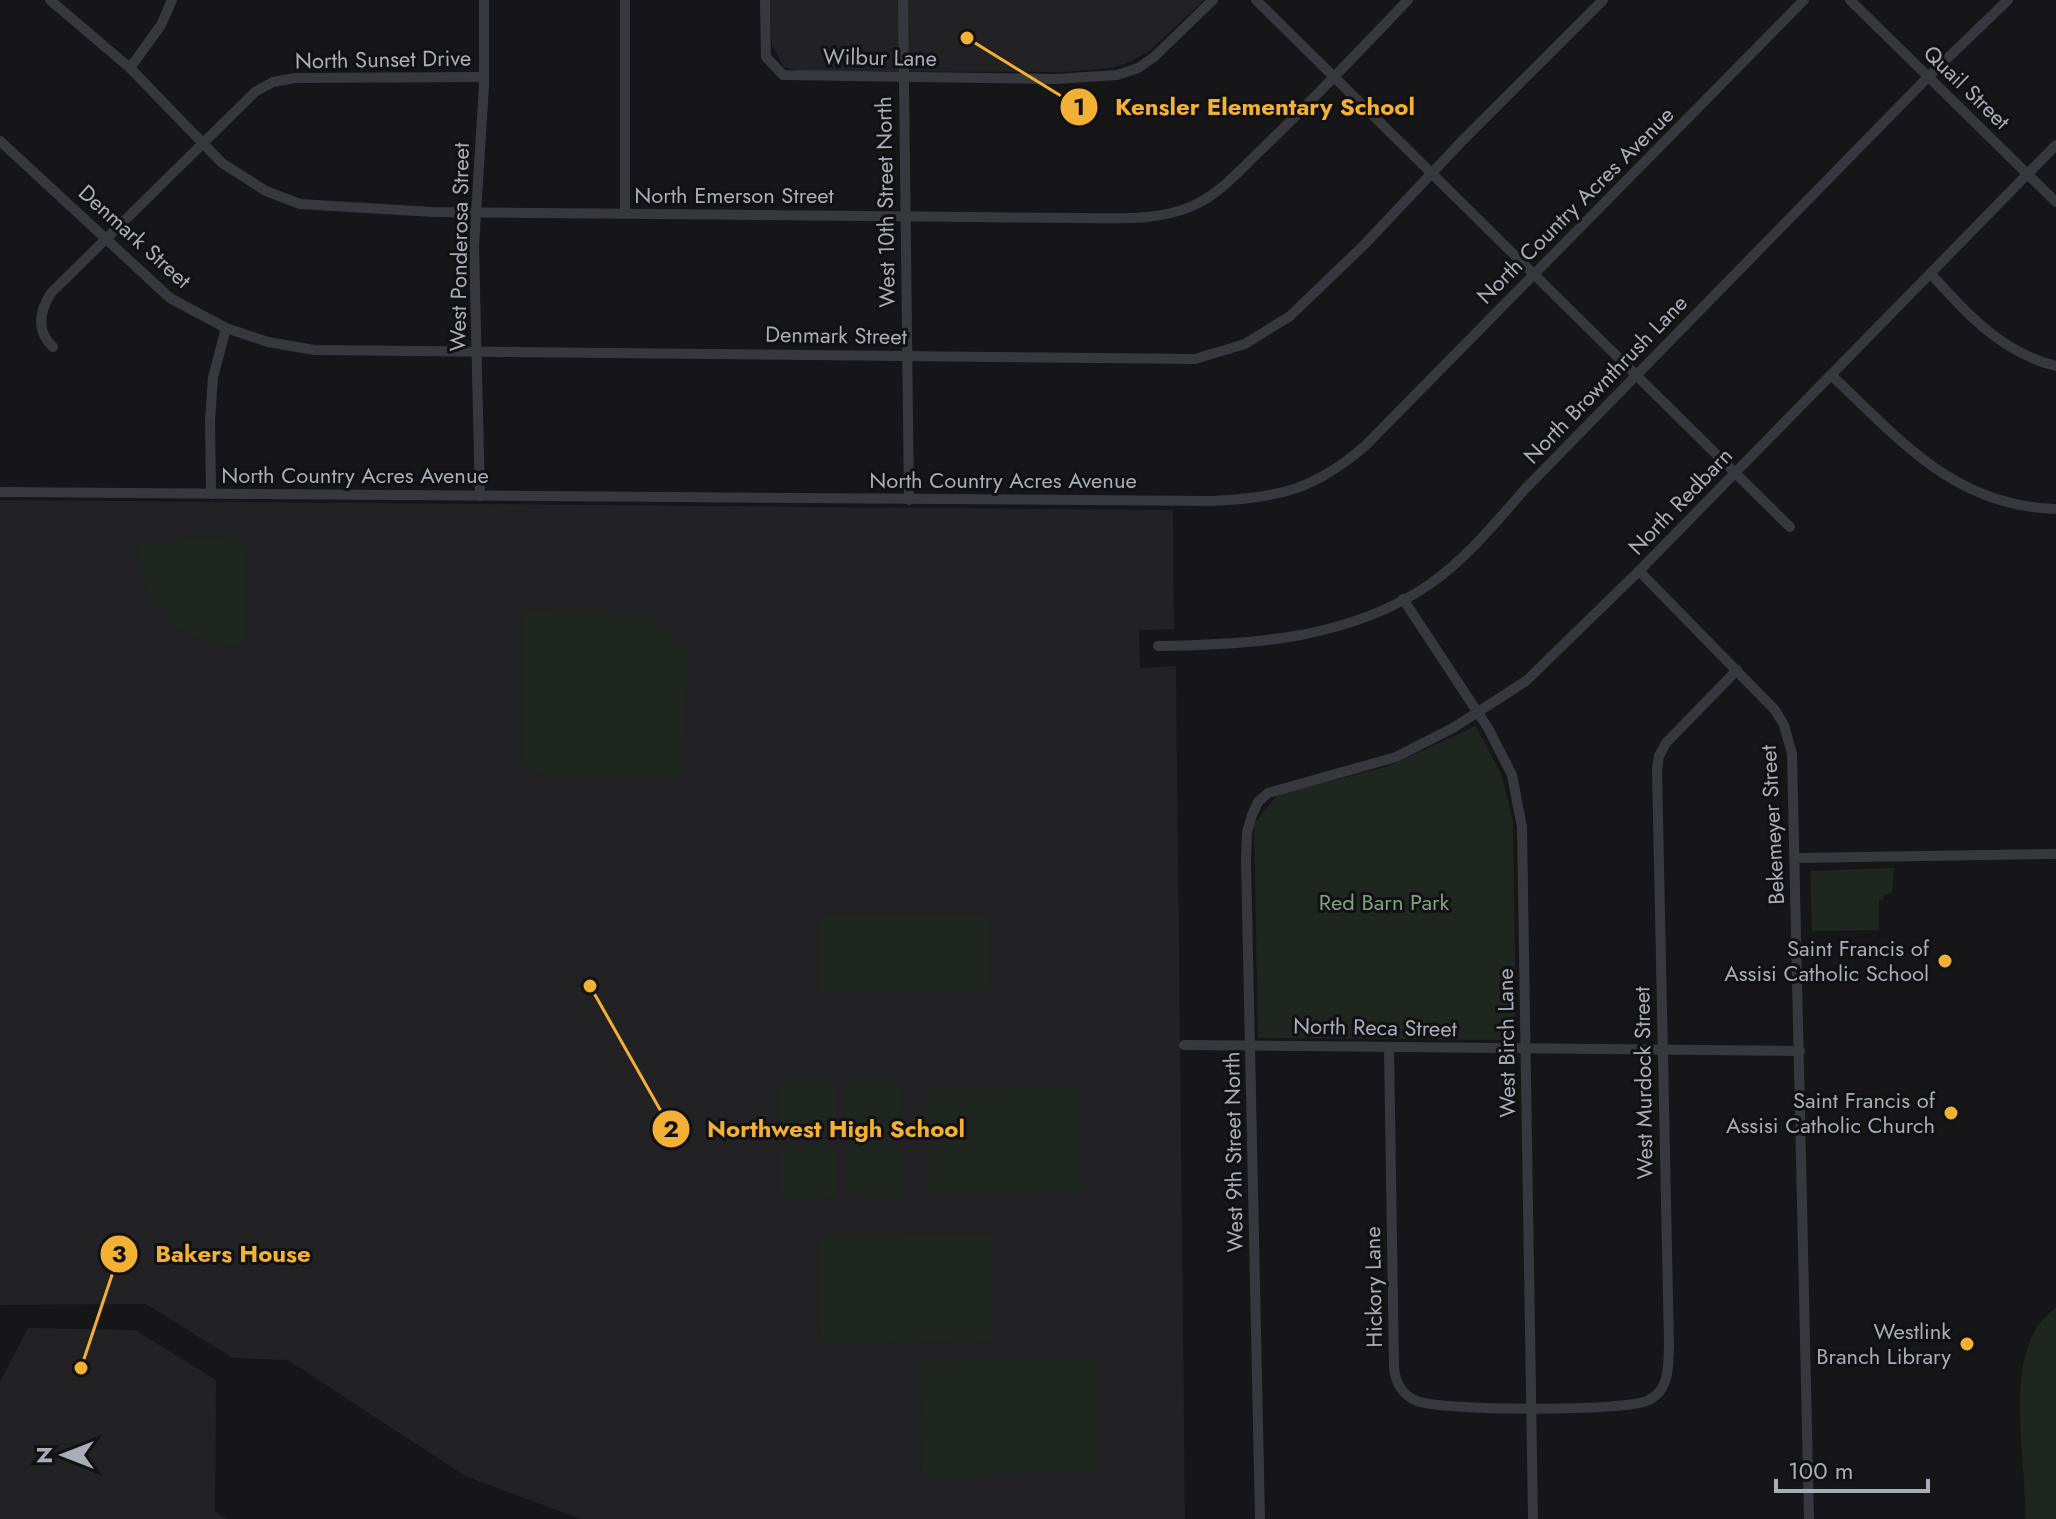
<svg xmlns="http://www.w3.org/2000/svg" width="2056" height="1519" font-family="Jost,sans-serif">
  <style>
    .built { fill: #222225 }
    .green { fill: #1e261f }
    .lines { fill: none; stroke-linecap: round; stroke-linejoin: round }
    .minor { stroke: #37383d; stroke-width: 10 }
    .poi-dot { fill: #f2b134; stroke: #111113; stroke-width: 3 }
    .labels { text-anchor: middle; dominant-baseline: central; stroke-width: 6; stroke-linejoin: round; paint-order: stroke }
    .street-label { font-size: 22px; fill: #a8adb8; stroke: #111113 }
    .park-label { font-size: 22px; fill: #7fa381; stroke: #111113 }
    .poi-label { font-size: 22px; fill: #a8adb8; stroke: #111113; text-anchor: end }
    .leader { fill: none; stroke: #f2b134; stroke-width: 3 }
    .callout-dot { fill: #f2b134; stroke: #111113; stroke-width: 3 }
    .mark-label { font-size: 24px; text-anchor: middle; font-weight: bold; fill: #111 }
    .callout-label { font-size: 24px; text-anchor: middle; font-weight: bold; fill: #f2b134; stroke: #111113; stroke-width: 6; stroke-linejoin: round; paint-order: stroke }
  </style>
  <rect width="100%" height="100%" fill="#161618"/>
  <!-- built -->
  <g class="built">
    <polygon points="770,0 1204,0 1148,52 1125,64 1110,68 1063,72 799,71 784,67 772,45"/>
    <polygon points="0,500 1173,510 1174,629 1139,630 1140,668 1176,666 1185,1519 581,1519 465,1476 288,1360 233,1358 146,1304 0,1305"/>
    <polygon points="28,1328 135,1330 216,1380 215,1511 227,1519 0,1519 0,1382"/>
  </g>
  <!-- green -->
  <g class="green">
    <path d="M 232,537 L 246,548 L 245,645 C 181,645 138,610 140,544 Z"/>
    <polygon points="524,612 649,616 689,653 680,777 549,778 522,761"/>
    <polygon points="1476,726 1502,776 1513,822 1516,1040 1258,1038 1254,824 1278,794 1386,767"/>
    <polygon points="1894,868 1892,893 1884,895 1883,900 1879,900 1879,930 1812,931 1810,871"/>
    <polygon points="989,915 989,991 820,992 819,917"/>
    <polygon points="850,1080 896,1080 901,1084 902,1129 897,1134 850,1134 846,1130 845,1085"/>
    <polygon points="784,1081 831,1081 836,1085 836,1130 831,1135 785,1135 780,1131 779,1086"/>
    <polygon points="1079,1088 1079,1192 929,1193 928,1089"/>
    <polygon points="897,1143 902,1148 902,1193 897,1198 851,1198 846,1193 846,1149 850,1144"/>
    <polygon points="832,1144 837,1149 837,1194 832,1198 786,1199 781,1194 781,1150 785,1145"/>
    <polygon points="992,1236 993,1342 821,1343 820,1238"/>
    <path d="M 2056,1308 L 2056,1519 L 2025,1519 C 2028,1462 1998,1346 2056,1308 Z"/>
    <polygon points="1097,1359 1098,1473 922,1475 921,1361"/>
  </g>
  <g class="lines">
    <!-- minor -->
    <g class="minor">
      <path d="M 50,0 L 130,68 L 222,163 L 266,191 L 300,204 L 433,212 L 1080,218 C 1117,218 1156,221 1190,207 C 1218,196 1240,170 1262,149 C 1312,101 1360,50 1408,0"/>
      <polyline points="625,0 625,214"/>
      <polyline points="765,0 766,57 783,75 1056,79 1117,75 1138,68 1154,57 1213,0"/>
      <polyline points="903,0 909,500"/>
      <polyline points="1256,0 1790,527"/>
      <polyline points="1850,0 2056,202"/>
      <polyline points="130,68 161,25 172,0"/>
      <polyline points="0,141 170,298 226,328 268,342 314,350 1195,359 1245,344 1290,316 1363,246 1464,139 1603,0"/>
      <path d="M 1931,274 C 1967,314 2002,353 2056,366"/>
      <path d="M 53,347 C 36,331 39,312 51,293 L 255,92 L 273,82 L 295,78 L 484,77"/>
      <path d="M 1831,375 C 1900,439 1953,506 2056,509"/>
      <path d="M 0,492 L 1212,501 C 1278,498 1314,490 1365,446 L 1804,0"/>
      <polyline points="211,494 210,421 213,377 226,328"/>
      <polyline points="480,496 474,246 484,85 484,0"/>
      <polyline points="1639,571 1775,710 1784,725 1792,754 1809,1519"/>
      <polyline points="1403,599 1488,728 1512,775 1522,827 1533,1519"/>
      <path d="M 1158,646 C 1252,645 1350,639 1430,584 C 1467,558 1496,522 1526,488 L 1928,77 L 2008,0"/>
      <polyline points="1796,858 2056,854"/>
      <polyline points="1184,1045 1800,1051"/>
      <path d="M 1389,1047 L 1394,1367 C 1395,1382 1402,1395 1417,1401 C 1440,1411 1629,1412 1649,1400 C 1670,1389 1668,1367 1669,1346 L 1657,769 L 1659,756 L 1666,743 L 1737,670"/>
      <polyline points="1260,1519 1246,860 1247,832 1252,815 1258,802 1268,793 1396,757 1453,728 1526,681 1639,571 2056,145"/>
    </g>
  </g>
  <!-- markers -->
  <g class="poi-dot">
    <circle cx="1945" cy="961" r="8"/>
    <circle cx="1951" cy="1113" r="8"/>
    <circle cx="1967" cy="1344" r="8"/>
  </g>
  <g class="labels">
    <!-- street labels -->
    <g class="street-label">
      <text transform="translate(880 57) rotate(1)">Wilbur Lane</text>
      <text transform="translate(383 59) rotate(-1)">North Sunset Drive</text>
      <text transform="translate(1967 87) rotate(44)">Quail Street</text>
      <text x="734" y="195">North Emerson Street</text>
      <text transform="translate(885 202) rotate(-91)">West 10th Street North</text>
      <text transform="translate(1575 205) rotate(-45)">North Country Acres Avenue</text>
      <text transform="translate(135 236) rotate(42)">Denmark Street</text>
      <text transform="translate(459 247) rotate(-89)">West Ponderosa Street</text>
      <text transform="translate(836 335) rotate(1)">Denmark Street</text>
      <text transform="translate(1605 379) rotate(-46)">North Brownthrush Lane</text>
      <text x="355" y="475">North Country Acres Avenue</text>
      <text x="1003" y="480">North Country Acres Avenue</text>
      <text transform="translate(1680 501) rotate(-46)">North Redbarn</text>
      <text transform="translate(1772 825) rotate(-93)">Bekemeyer Street</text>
      <text transform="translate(1375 1027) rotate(1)">North Reca Street</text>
      <text transform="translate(1506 1043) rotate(-91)">West Birch Lane</text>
      <text transform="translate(1643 1083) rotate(-91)">West Murdock Street</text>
      <text transform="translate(1233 1152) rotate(-91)">West 9th Street North</text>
      <text transform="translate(1373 1287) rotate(-91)">Hickory Lane</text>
    </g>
    <!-- park labels -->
    <g class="park-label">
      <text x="1384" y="902">Red Barn Park</text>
    </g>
    <!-- poi labels -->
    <g class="poi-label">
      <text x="1929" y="948">Saint Francis of<tspan x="1929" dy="25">Assisi Catholic School</tspan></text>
      <text x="1935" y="1100">Saint Francis of<tspan x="1935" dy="25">Assisi Catholic Church</tspan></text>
      <text x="1951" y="1331">Westlink<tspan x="1951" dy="25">Branch Library</tspan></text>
    </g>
  </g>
  <!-- callouts -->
  <path class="leader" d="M967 38L1079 107M590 986L671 1129M81 1368L119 1254"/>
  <g class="callout-dot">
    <circle cx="967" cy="38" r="8"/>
    <circle cx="590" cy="986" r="8"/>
    <circle cx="81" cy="1368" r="8"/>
    <circle cx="1079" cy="107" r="20"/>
    <circle cx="671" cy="1129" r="20"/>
    <circle cx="119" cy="1254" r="20"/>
  </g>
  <g class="mark-label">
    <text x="1079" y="115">1</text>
    <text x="671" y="1137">2</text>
    <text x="119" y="1262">3</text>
  </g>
  <g class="callout-label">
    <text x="1265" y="115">Kensler Elementary School</text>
    <text x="836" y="1137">Northwest High School</text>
    <text x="233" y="1262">Bakers House</text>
  </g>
  <!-- north arrow -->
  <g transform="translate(64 1455) rotate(270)" stroke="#111113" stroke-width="6" paint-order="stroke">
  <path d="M0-6L14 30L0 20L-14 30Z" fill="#a8adb8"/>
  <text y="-12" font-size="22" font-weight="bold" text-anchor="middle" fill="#a8adb8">N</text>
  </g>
  <!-- scale -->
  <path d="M1776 1479v12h152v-12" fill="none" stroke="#a8adb8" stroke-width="4"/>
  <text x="1788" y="1479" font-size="24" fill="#a8adb8" stroke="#111113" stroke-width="6" paint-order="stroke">100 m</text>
</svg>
